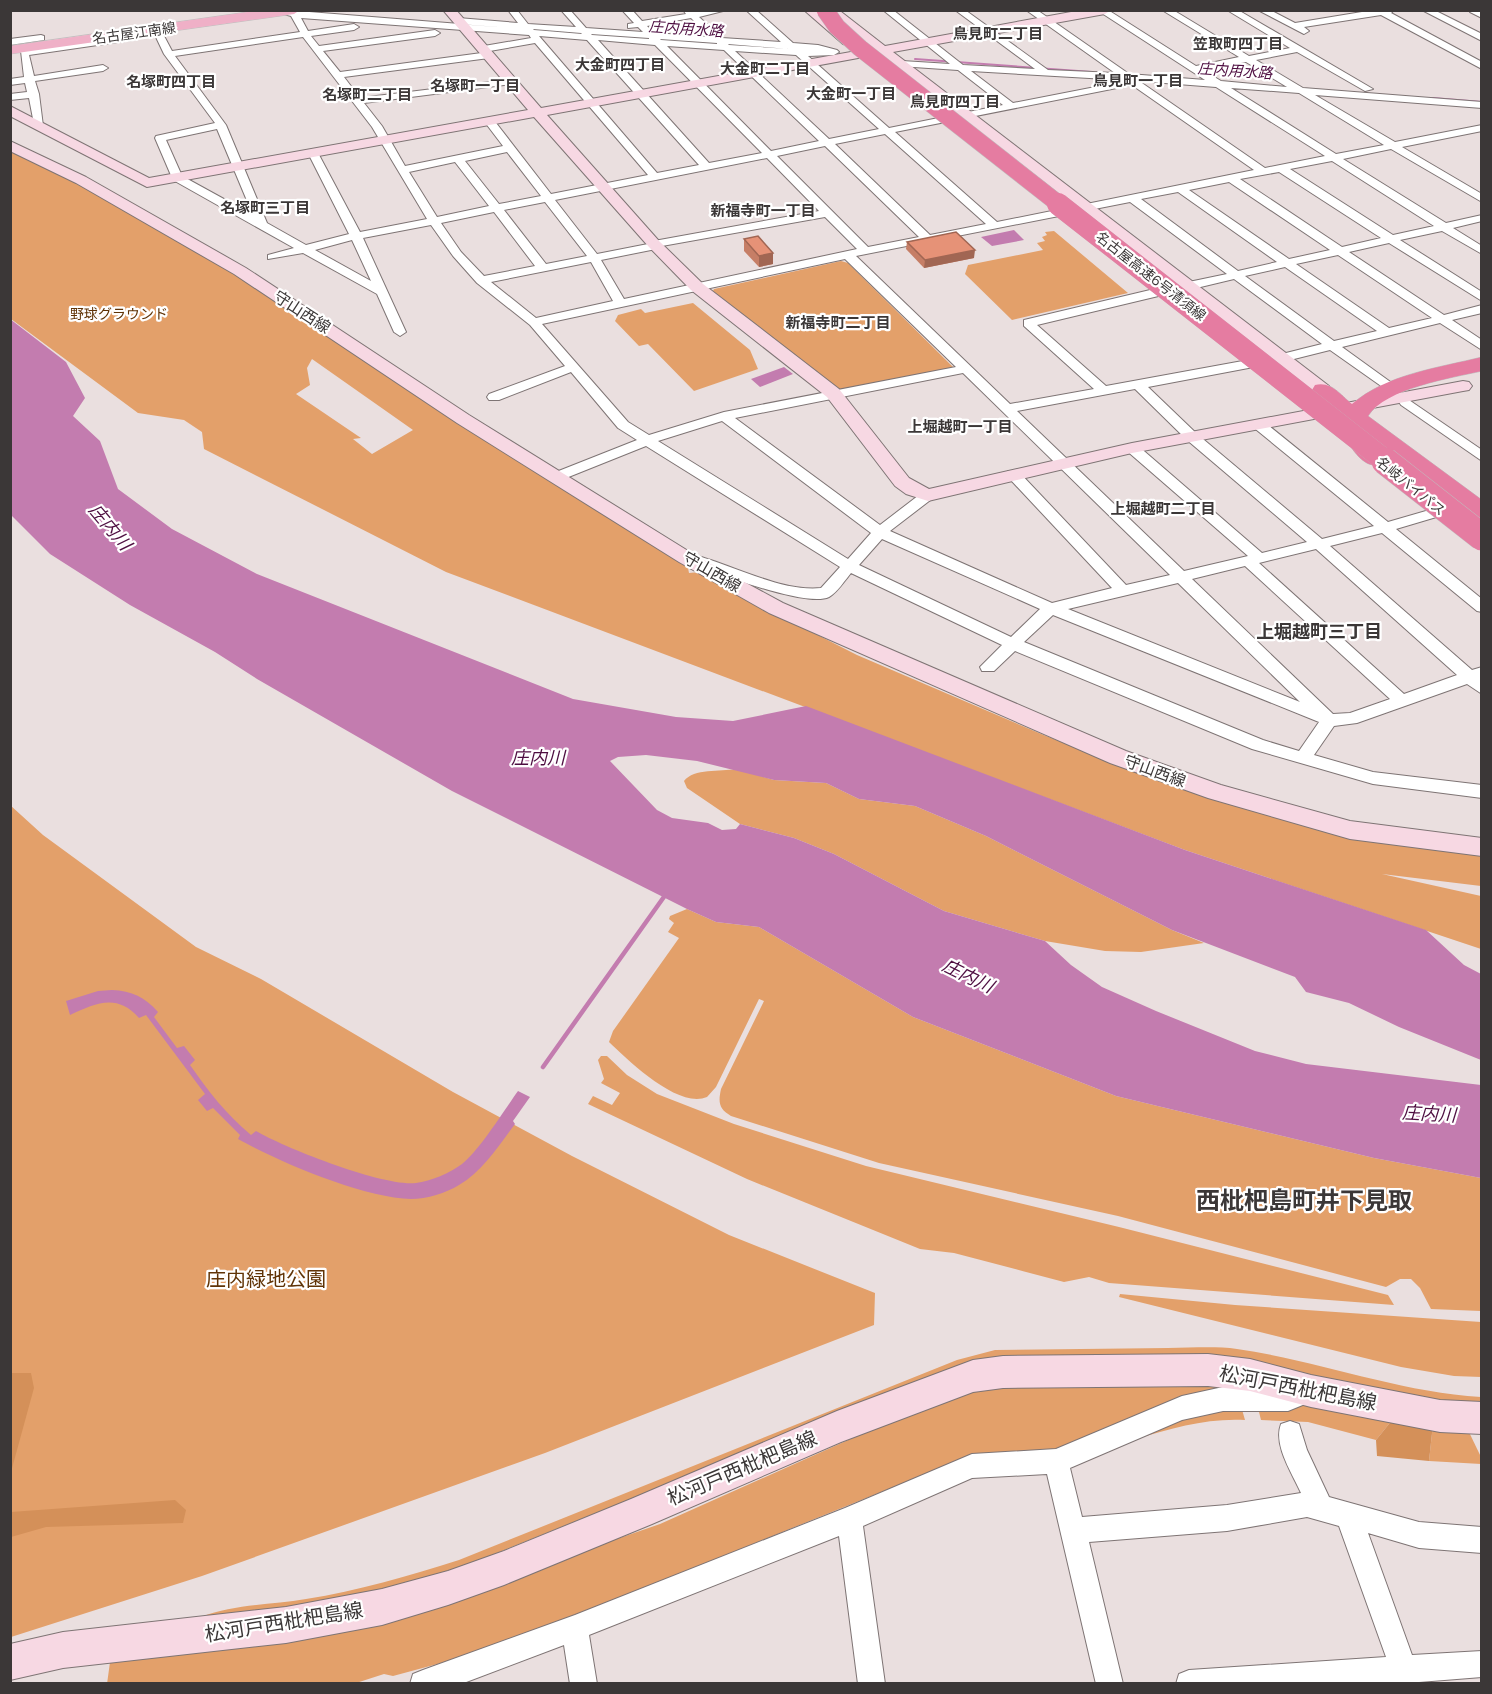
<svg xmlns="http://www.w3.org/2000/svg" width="1492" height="1694" font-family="'DM Sans','Noto Sans JP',sans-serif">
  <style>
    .green { fill: #e3a06a; fill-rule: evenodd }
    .forest { fill: #d49059 }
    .water { fill: #c37caf }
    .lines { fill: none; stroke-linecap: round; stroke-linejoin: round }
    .stream-far1 { stroke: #c37caf; stroke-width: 2 }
    .stream { stroke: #c37caf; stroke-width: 4.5 }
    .street-casing { stroke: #7e7474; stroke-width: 2 }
    .secondary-casing { stroke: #7e7474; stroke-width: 2 }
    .primary-casing { stroke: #c0bfbf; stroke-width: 1 }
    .highway-casing { stroke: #c0bfbf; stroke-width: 1 }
    .street { fill: #fff; fill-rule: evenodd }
    .secondary { fill: #f7d8e3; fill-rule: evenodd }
    .primary { fill: #efb0c7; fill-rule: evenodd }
    .highway { fill: #e57ca1; fill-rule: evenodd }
    .highway-bridge-far2-casing { stroke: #c0bfbf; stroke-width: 18; stroke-linecap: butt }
    .highway-bridge-far1-casing { stroke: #c0bfbf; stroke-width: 22; stroke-linecap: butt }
    .highway-bridge-casing { stroke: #c0bfbf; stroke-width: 28; stroke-linecap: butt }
    .highway-bridge-far2 { stroke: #e57ca1; stroke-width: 17 }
    .highway-bridge-far1 { stroke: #e57ca1; stroke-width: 22 }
    .highway-bridge { stroke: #e57ca1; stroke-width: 27 }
    .wall { fill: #c67e66 }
    .shaded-wall { fill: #a16653 }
    .building { fill: #e69277; stroke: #a16653; stroke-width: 1.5 }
    .labels { text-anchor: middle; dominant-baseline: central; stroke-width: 4.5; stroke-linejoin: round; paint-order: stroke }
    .far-street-label { font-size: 14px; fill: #3b3737; stroke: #fff }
    .far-park-label { font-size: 14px; fill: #603306; stroke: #fff }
    .far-water-label { font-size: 15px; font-style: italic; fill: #4e0e41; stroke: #fff }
    .far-neighbourhood-label { font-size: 15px; font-weight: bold; fill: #3b3737; stroke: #fff }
    .street-label { font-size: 16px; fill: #3b3737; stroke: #fff }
    .water-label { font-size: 18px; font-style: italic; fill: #4e0e41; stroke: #fff }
    .neighbourhood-label { font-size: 18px; font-weight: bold; fill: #3b3737; stroke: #fff }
    .near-park-label { font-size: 20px; fill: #603306; stroke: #fff }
    .near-street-label { font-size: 20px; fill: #3b3737; stroke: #fff }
    .near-quarter-label { font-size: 24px; font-weight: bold; fill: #3b3737; stroke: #fff }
  </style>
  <rect width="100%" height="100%" fill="#eadfdf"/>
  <!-- green -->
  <g class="green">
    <path d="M 10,145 L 213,256 L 686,558 L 689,573 L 700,572 L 747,599 L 857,655 L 1046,736 L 1181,789 L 1321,829 L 1481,856 L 1481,886 L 1382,874 L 1481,896 L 1481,949 L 1185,850 L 446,572 L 204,449 L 202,432 L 184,420 L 138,413 L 11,319 ZM 312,359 L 413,430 L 372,454 L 353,439 L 361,438 L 296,394 L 310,385 L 307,368 Z"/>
    <polygon points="1054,231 1128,293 1012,320 965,274 968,265 1043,250 1037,243 1045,241 1042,237 1047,235 1045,232"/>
    <polygon points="841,261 848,263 955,369 840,390 713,291 714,289"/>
    <polygon points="693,303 750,350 758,369 694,391 648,344 639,346 615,321 618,315 641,309 645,313"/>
    <path d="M 736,769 L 774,780 L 826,783 L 859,799 L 915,806 L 986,836 L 1172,930 L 1204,943 L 1141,952 L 1105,951 L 1045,941 L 944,911 L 834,854 L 794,838 L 740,824 L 687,788 L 684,781 C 694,768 720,772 736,769 Z"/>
    <polygon points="10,805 43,835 196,947 261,979 453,1092 572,1156 729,1235 875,1293 874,1325 545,1453 202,1576 11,1637"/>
    <path d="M 687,909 L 716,922 L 759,927 L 913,1017 L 1116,1096 L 1374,1158 L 1481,1178 L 1481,1311 L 1431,1309 L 1420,1288 L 1411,1279 L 1400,1279 L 1386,1287 L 1118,1216 L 879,1163 L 731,1116 C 719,1109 718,1103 721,1089 L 764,1001 L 759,999 L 716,1087 L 707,1097 C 678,1109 629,1061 609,1042 L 613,1031 L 679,938 L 668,932 L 674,923 L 669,919 L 670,916 Z"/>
    <polygon points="601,1056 607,1056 627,1075 657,1094 734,1124 866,1166 1119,1227 1388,1295 1394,1305 1109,1283 1089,1277 1064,1282 954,1253 920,1249 747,1179 588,1104 593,1096 612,1105 620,1093 601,1083 604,1079 598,1060"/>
    <polygon points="1120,1294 1235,1305 1481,1322 1481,1377 1454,1376 1401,1367 1119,1297"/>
    <path d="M 1168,1348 C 1191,1348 1215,1346 1237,1349 C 1320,1361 1398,1392 1481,1397 L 1481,1405 L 1387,1395 L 947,1371 L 460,1568 L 382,1592 L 305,1608 L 201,1617 C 234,1604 271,1605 306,1599 C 358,1591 408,1576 459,1560 L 957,1360 L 995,1350 Z"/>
    <polygon points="1242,1385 1041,1454 970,1456 538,1631 456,1659 393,1676 384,1674 353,1684 107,1684 110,1662 510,1576 660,1524 893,1420 970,1391 1004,1387"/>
    <polygon points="1309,1401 1393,1419 1376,1440 1308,1422 1261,1420 1257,1404"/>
    <path d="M 1241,1406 L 1245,1420 C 1207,1418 1173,1428 1136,1439 L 1188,1415 Z"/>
    <polygon points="1433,1424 1467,1428 1481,1457 1481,1464 1429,1461"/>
  </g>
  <!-- forest -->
  <g class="forest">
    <polygon points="11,1373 31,1373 34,1388 11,1472"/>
    <polygon points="1393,1419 1433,1424 1429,1461 1377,1456 1376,1440"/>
    <polygon points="175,1500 186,1510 183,1523 46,1527 11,1537 11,1512"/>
  </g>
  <!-- water -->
  <g class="water">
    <polygon points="1014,230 1024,240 992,246 981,237"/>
    <polygon points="10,319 66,362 85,398 73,416 100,441 118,489 172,529 257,574 573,699 676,717 733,721 806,706 1185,850 1426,930 1464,965 1481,974 1481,1060 1399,1027 1349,1003 1306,992 1295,977 1172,930 986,836 915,806 859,799 826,783 774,780 697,761 646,755 618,757 610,761 657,810 672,818 708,823 722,830 736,829 740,824 794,838 834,854 944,911 1045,941 1071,965 1102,987 1156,1011 1255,1051 1306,1064 1481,1085 1481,1178 1374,1158 1116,1096 913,1017 759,927 716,922 687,909 452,791 257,679 215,652 130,605 50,554 11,515"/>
    <polygon points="784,367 793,374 760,387 751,379"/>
    <path d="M 112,990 C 132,991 145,997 158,1012 L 154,1017 L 177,1048 L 184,1046 L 195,1060 L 190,1065 C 209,1092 225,1113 251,1135 L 256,1131 C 285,1148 384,1187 416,1183 C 431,1181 450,1173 462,1164 C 479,1151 505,1109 518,1091 L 530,1097 L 513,1121 L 515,1124 C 499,1145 483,1171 459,1185 C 446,1193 427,1199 411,1199 C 364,1198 279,1162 238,1139 L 240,1135 L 213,1108 L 207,1111 L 198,1100 L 205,1094 L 146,1015 L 139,1018 C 117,993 96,1003 70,1015 L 66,1001 L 98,991 Z"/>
  </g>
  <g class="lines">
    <!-- stream-far1 -->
    <g class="stream-far1">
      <polyline points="553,32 697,43"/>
      <polyline points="726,45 760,47"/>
      <polyline points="915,59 1092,72"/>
      <polyline points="1433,98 1482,102"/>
    </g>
    <!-- stream -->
    <polyline class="stream" points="543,1067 666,894"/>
    <defs>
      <g id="street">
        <path d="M 284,10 L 524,29 L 458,24 L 454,21 L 458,18 L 518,23 L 508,10 L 517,10 L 528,24 L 576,27 L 561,10 L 570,10 L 586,28 L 643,32 L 638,27 L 628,28 L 628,24 L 634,23 L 622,10 L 632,10 L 642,21 L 686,14 L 683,10 L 727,10 L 699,17 L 722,38 L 781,42 L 746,10 L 756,10 L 793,43 L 818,45 L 837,50 L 839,52 L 834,55 L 808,56 L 889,128 L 1003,105 L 958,70 L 899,66 L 899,62 L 902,61 L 950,64 L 883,10 L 893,10 L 963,65 L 1035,69 L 955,10 L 965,10 L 1048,70 L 1115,73 L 1026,10 L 1037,10 L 1129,74 L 1205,80 L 1097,10 L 1108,10 L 1196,66 L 1239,57 L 1162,10 L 1173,10 L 1249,56 L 1290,48 L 1227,10 L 1238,10 L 1373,89 L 1365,91 L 1297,52 L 1256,60 L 1303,88 L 1482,102 L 1482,108 L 1315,95 L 1395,142 L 1482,125 L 1482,131 L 1402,147 L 1482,194 L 1482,202 L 1391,149 L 1343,159 L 1446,223 L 1482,215 L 1482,221 L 1453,228 L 1482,246 L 1482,254 L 1442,231 L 1400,240 L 1482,292 L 1482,301 L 1389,243 L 1349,252 L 1444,315 L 1482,305 L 1482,313 L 1452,320 L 1482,340 L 1482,350 L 1440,323 L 1342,347 L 1396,386 L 1398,389 L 1396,392 L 1391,393 L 1330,350 L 1282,362 L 1278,361 L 1276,358 L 1278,355 L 1322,344 L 1234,279 L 1188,290 L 1184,289 L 1184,283 L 1227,274 L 1130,202 L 856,256 L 1010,404 L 1094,389 L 1024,326 L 1024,320 L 1167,286 L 1171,287 L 1171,293 L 1037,325 L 1106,386 L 1259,358 L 1263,359 L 1265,362 L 1263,365 L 1259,366 L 1148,387 L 1197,434 L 1322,539 L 1374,526 L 1253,427 L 1251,424 L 1253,421 L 1263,421 L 1388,522 L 1450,504 L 1460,504 L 1462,507 L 1460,510 L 1396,529 L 1482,599 L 1482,612 L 1477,611 L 1382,533 L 1330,546 L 1472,670 L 1482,667 L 1482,694 L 1467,684 L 1357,723 L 1334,726 L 1314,755 L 1373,772 L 1482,785 L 1482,798 L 1373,784 L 1252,749 L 1015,651 L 994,671 L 982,671 L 980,667 L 1002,645 L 851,573 C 845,580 837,593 829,597 C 806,608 715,572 689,563 L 687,560 L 694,555 C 733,565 781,592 821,588 L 840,567 L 646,446 L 561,480 L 551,480 L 549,477 L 551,474 L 637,440 L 618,428 L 571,372 L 499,400 L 489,400 L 487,397 L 489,394 L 565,366 L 530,325 L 477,283 L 453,256 L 431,225 L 363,238 L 406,332 L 400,336 L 394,332 L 377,294 L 303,253 L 268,259 L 268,255 L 294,248 L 173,180 L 155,138 L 156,136 L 215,123 L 164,54 L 154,33 L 132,40 L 29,55 L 34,76 L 103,65 L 108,68 L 103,71 L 35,81 L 39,94 L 43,126 L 34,124 L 29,98 L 10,100 L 10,94 L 27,92 L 25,83 L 10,85 L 10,79 L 24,77 L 21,51 L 131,34 L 163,26 L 168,29 L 163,34 L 172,51 L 300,32 L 291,16 L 284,14 ZM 301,18 L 529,35 L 531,38 L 484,46 L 479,49 L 484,52 L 535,43 L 648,175 L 551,194 L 493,119 L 489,118 L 484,121 L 503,146 L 405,166 L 382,126 L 364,103 L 511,84 L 514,83 L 514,79 L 360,98 L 344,77 L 489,58 L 494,55 L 489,52 L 340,72 L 323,51 L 435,36 L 440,33 L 435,30 L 319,46 L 311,36 L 354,30 L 359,27 L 354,24 L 308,31 ZM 691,18 L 710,37 L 654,33 L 647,26 ZM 533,29 L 581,33 L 582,34 L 534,30 ZM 591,34 L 649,38 L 649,39 L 592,35 ZM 539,36 L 587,40 L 699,165 L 657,173 ZM 303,37 L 372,127 L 427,219 L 360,232 L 318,153 L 313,150 L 308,153 L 349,234 L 306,245 L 267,223 L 226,125 L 175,56 ZM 660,39 L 717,43 L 717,44 L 661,40 ZM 598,40 L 655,45 L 762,153 L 709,163 ZM 728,44 L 788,49 L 789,49 L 729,45 ZM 667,46 L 724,50 L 819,141 L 771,151 ZM 735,51 L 796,55 L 879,129 L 829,139 ZM 1246,62 L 1287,87 L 1221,81 L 1203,70 ZM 971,71 L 1124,80 L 1126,81 L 1013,103 ZM 1139,81 L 1216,87 L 1325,156 L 1265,168 ZM 1132,85 L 1254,170 L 997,222 L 895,132 ZM 1231,88 L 1299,93 L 1384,145 L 1336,154 ZM 217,129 L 253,215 L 182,176 L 166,140 ZM 885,134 L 986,224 L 930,235 L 835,144 ZM 825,146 L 919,237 L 868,247 L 777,156 ZM 507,152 L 541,196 L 499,204 L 465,161 ZM 767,158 L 819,211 L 654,241 L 648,244 L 597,254 L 555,200 ZM 1332,161 L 1434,226 L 1393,235 L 1290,169 ZM 455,162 L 489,206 L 437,217 L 409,172 ZM 1279,172 L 1381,238 L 1342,247 L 1240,179 ZM 1229,182 L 1330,250 L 1289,259 L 1189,190 ZM 1178,192 L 1277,262 L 1238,271 L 1141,199 ZM 545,202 L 587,256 L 546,264 L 504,210 ZM 494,212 L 535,266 L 484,276 L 461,252 L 441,223 ZM 825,217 L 857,249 L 624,299 L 601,260 L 656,249 L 662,246 ZM 352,240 L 371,281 L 315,250 ZM 1338,255 L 1432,318 L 1389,328 L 1296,264 ZM 845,259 L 956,367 L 724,412 L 649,435 L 628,422 L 542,324 ZM 591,262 L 613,301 L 536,318 L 491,282 ZM 1285,267 L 1377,331 L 1334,341 L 1245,276 ZM 963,373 L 1170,575 L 1126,585 L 1018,471 L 1008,471 L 1006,474 L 1008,477 L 1112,588 L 1052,603 L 890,531 L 933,498 L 935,495 L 933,492 L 923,492 L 880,525 L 735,418 ZM 1135,389 L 1187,440 L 1307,542 L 1262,553 L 1137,445 L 1127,445 L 1125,448 L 1127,451 L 1248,556 L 1184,571 L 1017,411 ZM 722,421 L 871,533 L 848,559 L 658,441 ZM 882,539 L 1040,609 L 1011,637 L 859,565 ZM 1316,549 L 1457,675 L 1404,694 L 1259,563 ZM 1245,566 L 1390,699 L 1350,713 L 1333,714 L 1192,579 ZM 1178,583 L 1300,702 L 1068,609 ZM 1053,615 L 1319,722 L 1299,751 L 1263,740 L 1024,642 Z"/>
        <polygon points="1258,10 1270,10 1295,23 1374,10 1394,10 1391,13 1482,62 1482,69 1381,15 1304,27 1309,31 1304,34"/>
        <polygon points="1422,10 1434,10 1482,34 1482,41"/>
        <polygon points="1469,10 1482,11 1482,18 1470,12"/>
        <polygon points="41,35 44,36 44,40 10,45 10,39"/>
        <polygon points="1406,398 1482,450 1482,461 1401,405 1399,402"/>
        <path d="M 1302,1382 L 1310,1386 L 1314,1394 L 1310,1402 L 1288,1411 L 1223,1411 L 1182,1420 L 1070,1468 L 1082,1517 L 1227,1505 L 1301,1493 C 1292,1473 1273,1445 1281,1424 L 1290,1421 L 1299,1424 L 1307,1450 L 1329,1497 L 1419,1522 L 1482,1527 L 1482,1553 L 1419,1548 L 1368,1533 L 1412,1655 L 1482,1651 L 1482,1677 L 1394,1684 L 1176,1684 L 1179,1674 L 1189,1670 L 1386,1657 L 1339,1526 L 1307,1517 L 1227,1531 L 1089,1542 L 1123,1684 L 1096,1684 L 1047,1474 L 972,1478 L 863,1526 L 885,1684 L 858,1684 L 839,1536 L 589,1635 L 597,1684 L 570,1684 L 564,1645 L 461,1684 L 410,1684 L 413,1674 L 423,1670 L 575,1615 L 845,1508 L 972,1454 L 1056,1449 L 1182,1396 L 1223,1387 L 1288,1387 Z"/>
      </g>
      <g id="secondary">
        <polygon points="443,10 456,10 541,108 873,48 832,17 830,14 836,10 840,11 885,46 1082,10 1111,10 1105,14 893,52 1329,386 1332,390 1329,394 1317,394 880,54 547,115 659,241 703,284 839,389 909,478 929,489 1132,443 1463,381 1469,382 1472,386 1469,390 1463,391 1132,453 928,501 906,494 895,486 827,397 691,290 649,247 534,117 147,187 10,116 10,106 149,178 528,110"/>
        <polygon points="804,10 818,10 853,41 847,45 843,44"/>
        <polygon points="10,141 86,177 246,268 469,415 693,554 783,603 1126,751 1221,785 1350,821 1482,838 1482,856 1350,839 1208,798 1110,763 769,613 679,562 457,423 234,274 76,183 10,151"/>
        <polygon points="1208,1354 1250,1359 1311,1375 1440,1400 1482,1402 1482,1434 1440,1432 1311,1407 1250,1391 1208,1386 1003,1388 973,1392 841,1442 652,1524 504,1585 448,1605 382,1625 286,1643 63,1668 10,1680 10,1644 63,1632 286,1607 382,1589 448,1571 504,1551 631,1499 837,1411 973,1360 1003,1356"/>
      </g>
      <polygon id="primary" points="262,10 300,10 294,14 10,54 10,46"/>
      <path id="highway" d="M 1482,357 L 1482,371 C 1451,378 1386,388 1368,416 L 1482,500 L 1482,521 L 1473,519 L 1376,444 L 1387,458 L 1384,463 C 1378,464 1374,466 1369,464 C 1356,459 1340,434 1344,420 L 1328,408 L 1312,390 L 1315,385 C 1332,381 1340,395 1352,404 C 1387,374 1438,368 1482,357 Z"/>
    </defs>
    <!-- street casing -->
    <use href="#street" class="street-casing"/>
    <!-- secondary casing -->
    <use href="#secondary" class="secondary-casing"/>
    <!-- primary casing -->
    <use href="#primary" class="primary-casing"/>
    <!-- highway casing -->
    <use href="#highway" class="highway-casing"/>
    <!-- street -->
    <use href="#street" class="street"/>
    <!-- secondary -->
    <use href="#secondary" class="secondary"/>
    <!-- primary -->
    <use href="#primary" class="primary"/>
    <!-- highway -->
    <use href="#highway" class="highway"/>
    <defs>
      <polyline id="highway-bridge-far2" points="825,10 837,27 860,48 1060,205"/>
      <polyline id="highway-bridge-far1" points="1058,204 1387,462"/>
      <polyline id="highway-bridge" points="1385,461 1482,537"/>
    </defs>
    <!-- highway-bridge-far2 casing -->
    <use href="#highway-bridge-far2" class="highway-bridge-far2-casing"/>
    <!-- highway-bridge-far1 casing -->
    <use href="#highway-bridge-far1" class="highway-bridge-far1-casing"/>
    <!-- highway-bridge casing -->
    <use href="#highway-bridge" class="highway-bridge-casing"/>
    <!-- highway-bridge-far2 -->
    <use href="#highway-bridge-far2" class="highway-bridge-far2"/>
    <!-- highway-bridge-far1 -->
    <use href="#highway-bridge-far1" class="highway-bridge-far1"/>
    <!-- highway-bridge -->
    <use href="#highway-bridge" class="highway-bridge"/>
  </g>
  <!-- wall -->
  <g class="wall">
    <polygon points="744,239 773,253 773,264 759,267 744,251"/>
    <polygon points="907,242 974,258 924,268 906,249"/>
  </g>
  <!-- shaded-wall -->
  <g class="shaded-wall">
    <polygon points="975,250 974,258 924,268 925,260"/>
    <polygon points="773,253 773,264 759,267 759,256"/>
  </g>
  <!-- building -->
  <g class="building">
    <polygon points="956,232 975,250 925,260 907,242"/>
    <polygon points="758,236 773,253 759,256 744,239"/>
  </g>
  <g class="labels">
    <!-- far-street labels -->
    <g class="far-street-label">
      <text transform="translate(134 33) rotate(-8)">名古屋江南線</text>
      <text transform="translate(1151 276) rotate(38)">名古屋高速6号清須線</text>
      <text transform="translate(1411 486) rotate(39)">名岐バイパス</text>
    </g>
    <!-- far-park labels -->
    <g class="far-park-label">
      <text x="119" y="314">野球グラウンド</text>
    </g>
    <!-- far-water labels -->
    <g class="far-water-label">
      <text transform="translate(686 29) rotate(4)">庄内用水路</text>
      <text transform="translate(1235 71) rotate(4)">庄内用水路</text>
    </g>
    <!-- far-neighbourhood labels -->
    <g class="far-neighbourhood-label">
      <text x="998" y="34">鳥見町二丁目</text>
      <text x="1238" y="44">笠取町四丁目</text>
      <text x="620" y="65">大金町四丁目</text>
      <text x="765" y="69">大金町二丁目</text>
      <text x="1138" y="81">鳥見町一丁目</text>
      <text x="171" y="82">名塚町四丁目</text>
      <text x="475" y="86">名塚町一丁目</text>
      <text x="851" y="94">大金町一丁目</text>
      <text x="367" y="95">名塚町二丁目</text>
      <text x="955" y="102">鳥見町四丁目</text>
      <text x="265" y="208">名塚町三丁目</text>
      <text x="763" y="211">新福寺町一丁目</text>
      <text x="838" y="323">新福寺町二丁目</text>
      <text x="960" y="427">上堀越町一丁目</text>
      <text x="1163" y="509">上堀越町二丁目</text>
    </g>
    <!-- street labels -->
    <g class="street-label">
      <text transform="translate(302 312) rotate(33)">守山西線</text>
      <text transform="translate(712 572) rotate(30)">守山西線</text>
      <text transform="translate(1155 771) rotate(20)">守山西線</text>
    </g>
    <!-- water labels -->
    <g class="water-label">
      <text transform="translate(110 527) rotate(50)">庄内川</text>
      <text x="538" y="758">庄内川</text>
      <text transform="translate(968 976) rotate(26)">庄内川</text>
      <text transform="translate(1429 1114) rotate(3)">庄内川</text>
    </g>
    <!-- neighbourhood labels -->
    <g class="neighbourhood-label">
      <text x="1319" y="632">上堀越町三丁目</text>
    </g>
    <!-- near-park labels -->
    <g class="near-park-label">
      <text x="266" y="1279">庄内緑地公園</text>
    </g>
    <!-- near-street labels -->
    <g class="near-street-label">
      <text transform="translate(1298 1388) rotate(11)">松河戸西枇杷島線</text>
      <text transform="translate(742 1468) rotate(-23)">松河戸西枇杷島線</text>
      <text transform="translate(284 1622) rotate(-9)">松河戸西枇杷島線</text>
    </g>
    <!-- near-quarter labels -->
    <g class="near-quarter-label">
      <text x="1304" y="1200">西枇杷島町井下見取</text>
    </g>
  </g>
  <!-- border -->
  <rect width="1492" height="1694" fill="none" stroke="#3b3737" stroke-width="24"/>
</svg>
